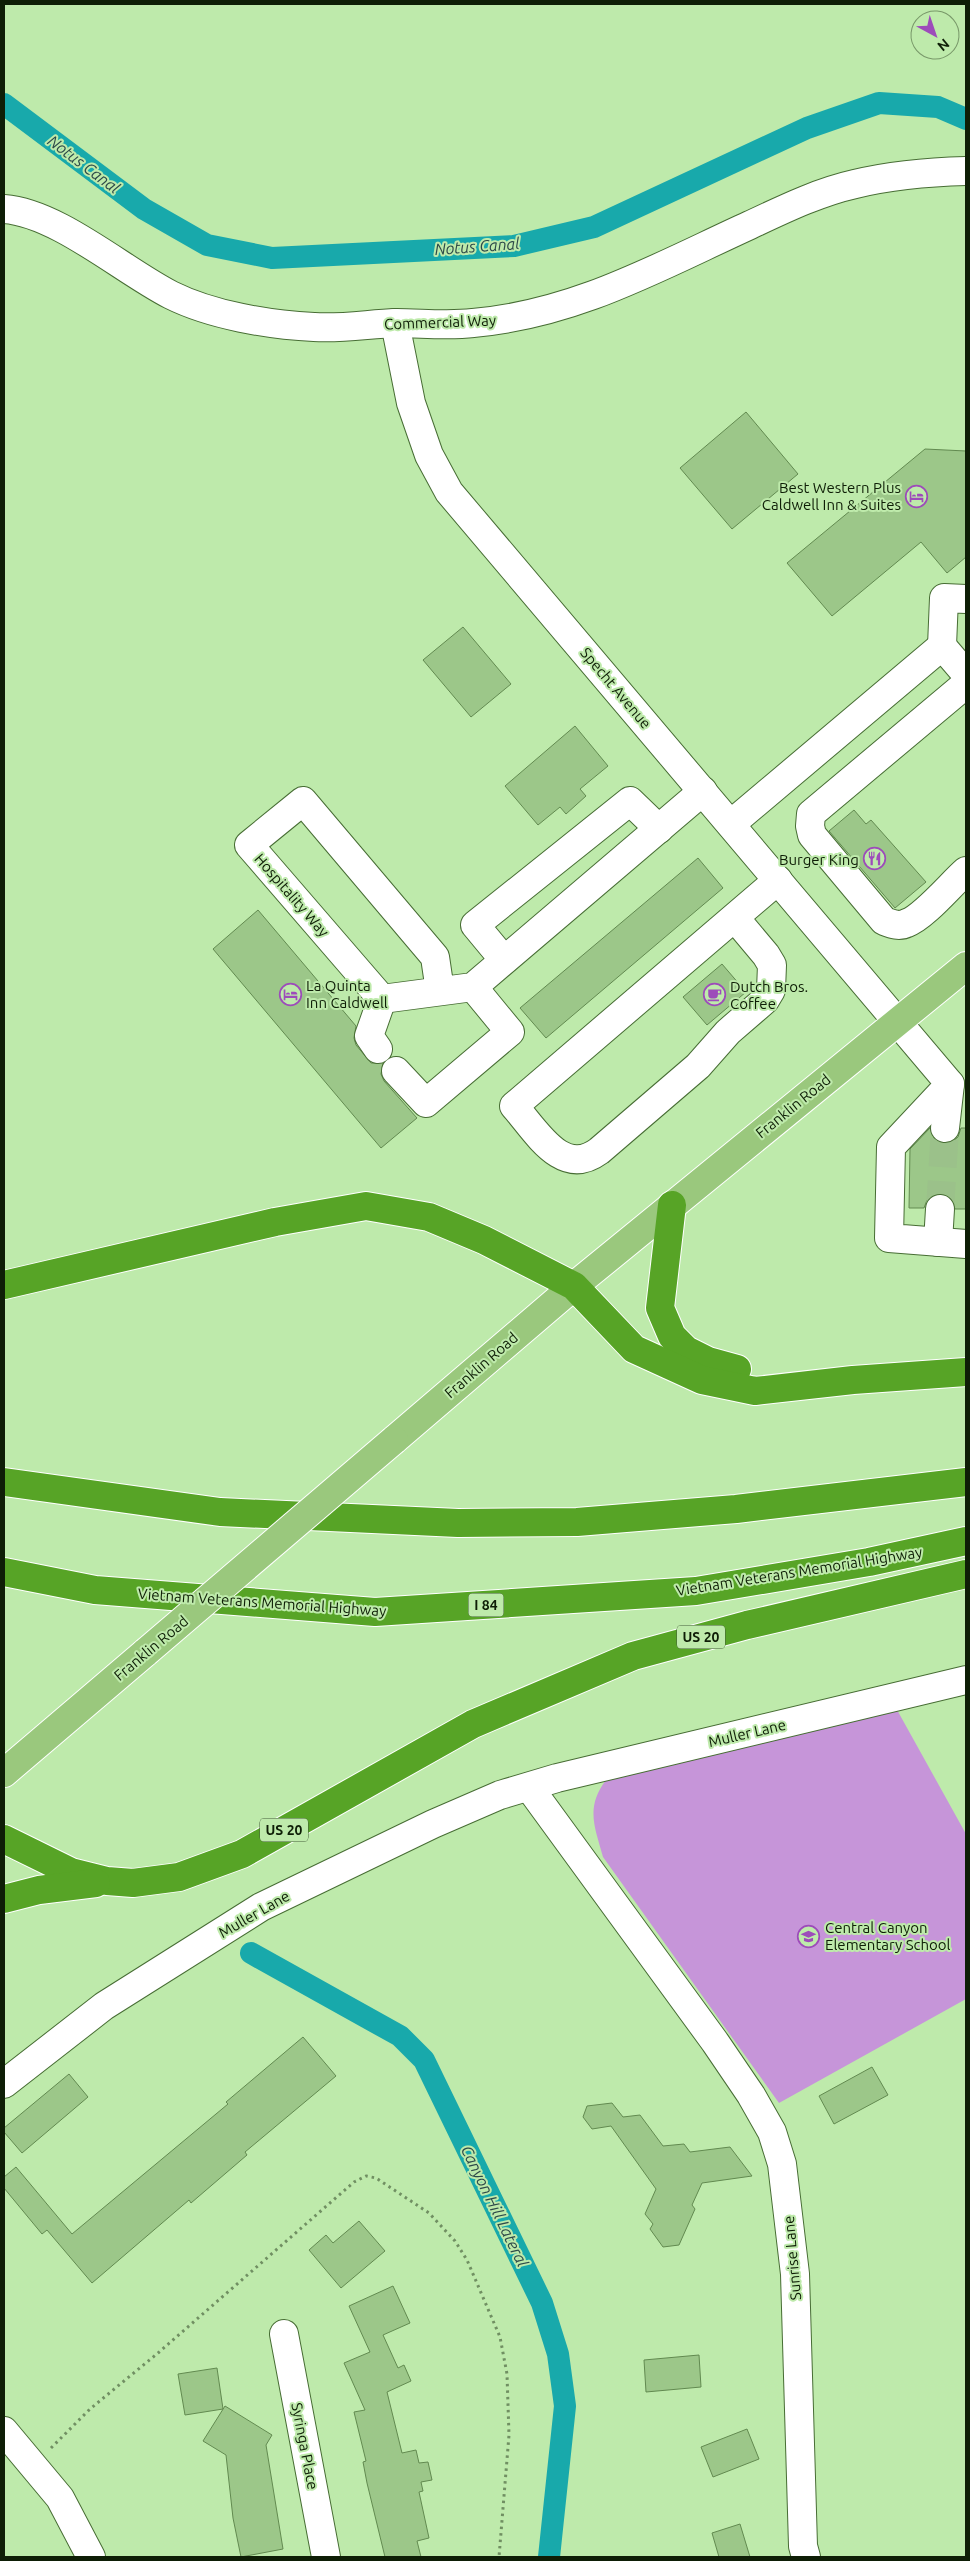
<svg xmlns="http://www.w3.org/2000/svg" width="970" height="2561" font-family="Ubuntu,sans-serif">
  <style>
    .green { fill: #c695d9 }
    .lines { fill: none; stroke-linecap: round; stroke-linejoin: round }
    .canal { stroke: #18a9ab; stroke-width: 22 }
    .building { fill: #9cc789; stroke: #628a50 }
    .minor-tunnel { stroke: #9bc18a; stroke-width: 28; stroke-dasharray: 28 14; stroke-linecap: butt }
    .minor-casing { stroke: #476d34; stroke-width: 30 }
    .major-casing { stroke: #fff; stroke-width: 30 }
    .highway-casing { stroke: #fff; stroke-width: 30 }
    .path { stroke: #708f62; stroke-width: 3; stroke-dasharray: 2.5 4; stroke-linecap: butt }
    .minor { stroke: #fff; stroke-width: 28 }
    .major { stroke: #9ac87d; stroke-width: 28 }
    .highway { stroke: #57a426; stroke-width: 28 }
    .major-bridge-casing { stroke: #fff; stroke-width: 30; stroke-linecap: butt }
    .major-bridge { stroke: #9ac87d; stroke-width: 28 }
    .labels { text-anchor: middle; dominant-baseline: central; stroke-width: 4; stroke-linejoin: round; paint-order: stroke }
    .shield { fill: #beeaab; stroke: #435b38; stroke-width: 1 }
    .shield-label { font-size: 14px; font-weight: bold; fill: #0e1e06 }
    .street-label { font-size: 15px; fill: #0e1e06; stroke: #beeaab }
    .poi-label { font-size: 15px; fill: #0e1e06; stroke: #beeaab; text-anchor: start }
    .water-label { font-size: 16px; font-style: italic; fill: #2d4949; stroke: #beeaab }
  </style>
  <rect width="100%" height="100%" fill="#beeaab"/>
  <!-- green -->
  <path class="green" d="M 896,1708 L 966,1834 L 966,1999 L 779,2103 L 603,1857 C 595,1827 585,1808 606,1780 Z"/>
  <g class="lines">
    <!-- canal -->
    <g class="canal">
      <polyline points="4,104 144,209 207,245 272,258 514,246 594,227 807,128 879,103 938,107 966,119"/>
      <polyline points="251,1953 400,2036 424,2060 542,2303 558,2354 565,2406 549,2557"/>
    </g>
  </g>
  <!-- building -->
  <g class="building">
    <polygon points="746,412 798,474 732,529 680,468"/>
    <polygon points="925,449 966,451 966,557 947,573 921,542 832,616 787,563"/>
    <polygon points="463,627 511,684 471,717 423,660"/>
    <polygon points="575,726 608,766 580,789 586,796 566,814 560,807 538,825 505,786"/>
    <polygon points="854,810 866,824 871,820 926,882 895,908 829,831"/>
    <polygon points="698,858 723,888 546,1038 520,1008"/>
    <polygon points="258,910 356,1026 354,1038 356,1045 371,1063 383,1063 381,1074 384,1081 417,1118 381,1148 213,949"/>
    <polygon points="722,964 746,992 707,1025 683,997"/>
    <polygon points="930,1128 935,1140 944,1144 952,1142 958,1137 961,1128 966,1128 966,1209 955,1209 949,1196 940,1193 933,1195 927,1200 924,1208 909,1208 910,1149"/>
    <polygon points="303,2037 336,2076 245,2152 247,2155 191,2203 189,2200 92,2283 47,2230 42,2234 4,2188 4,2177 16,2167 72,2234 228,2104 226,2102"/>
    <polygon points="872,2067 888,2095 834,2124 819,2096"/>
    <polygon points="69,2074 88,2097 22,2153 4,2132 4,2128"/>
    <polygon points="612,2103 623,2117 640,2115 663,2146 684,2144 690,2152 730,2147 752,2176 702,2183 692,2205 695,2209 679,2245 663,2247 650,2229 653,2224 645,2214 656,2189 611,2126 592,2129 583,2117 587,2106"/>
    <polygon points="359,2221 385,2251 341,2288 309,2250 326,2235 333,2243"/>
    <polygon points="393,2286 410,2323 383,2335 398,2368 404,2365 411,2381 387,2392 402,2453 416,2450 419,2463 428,2462 432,2480 421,2482 423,2491 419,2492 429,2538 417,2541 421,2557 385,2557 367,2483 363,2462 366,2461 354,2412 365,2410 344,2363 370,2352 349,2306"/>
    <polygon points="699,2355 701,2387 646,2392 644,2360"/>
    <polygon points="217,2368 223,2409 185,2415 178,2374"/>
    <polygon points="225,2406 272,2435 266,2445 283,2549 241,2557 233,2518 226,2455 203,2441"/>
    <polygon points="747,2429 759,2459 713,2477 701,2447"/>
    <polygon points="740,2524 750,2557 719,2557 712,2533"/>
  </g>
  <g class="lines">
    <!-- minor-tunnel -->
    <polyline class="minor-tunnel" points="940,1209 945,1128"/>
    <defs>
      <g id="minor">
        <path d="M 4,209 C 58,213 122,270 171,295 C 211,315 269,325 314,327 C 341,329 369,324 396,323 C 421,323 448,326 473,323 C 576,314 658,267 750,225 C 784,209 819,192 855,184 C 892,175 928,172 966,171"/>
        <polyline points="395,323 411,403 429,455 449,492 950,1084 891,1147 889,1238 966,1244"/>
        <polyline points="942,646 944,598 966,599"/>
        <path d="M 966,684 L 811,814 L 810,826 L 812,835 L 884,921 C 892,924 899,927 907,923 C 924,917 952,883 966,871"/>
        <polyline points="731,824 942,646 966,674"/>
        <path d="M 735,918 L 766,955 L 772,965 L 771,990 L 765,1000 L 728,1032 L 698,1066 L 599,1151 C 562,1178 537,1132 514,1106 L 778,880"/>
        <polyline points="504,960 475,925 630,801 659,829"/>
        <polyline points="440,991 435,957 303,801 249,845 382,999 473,987 703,791"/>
        <polyline points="378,1049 369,1036 382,999"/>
        <polyline points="396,1071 426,1103 510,1032 473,987"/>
        <polyline points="945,1128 950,1084"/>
        <polyline points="938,1242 940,1209"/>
        <polyline points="529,1787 715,2042 751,2095 772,2132 782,2164 795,2274 803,2546 806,2557"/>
        <polyline points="4,2084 104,2006 261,1907 433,1824 500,1795 557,1778 966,1680"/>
        <polyline points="284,2334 326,2557"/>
        <polyline points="4,2431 60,2498 91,2557"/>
      </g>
      <g id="major">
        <polyline points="394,1440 574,1286 966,966"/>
        <polyline points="4,1773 146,1652"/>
      </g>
      <g id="highway">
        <polyline points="672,1205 660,1308 672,1336 686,1350 708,1361 737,1369"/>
        <polyline points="4,1285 275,1222 366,1206 429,1217 484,1240 574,1286 634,1349 702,1380 755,1391 853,1380 966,1372"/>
        <polyline points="4,1482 220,1512 458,1523 577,1522 736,1509 966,1482"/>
        <polyline points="4,1572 95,1590 375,1612 696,1591 869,1562 966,1541"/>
        <polyline points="4,1839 71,1872 107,1881 133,1883 179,1877 242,1854 473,1724 633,1656 747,1625 966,1574"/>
        <polyline points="4,1899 39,1890 96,1883"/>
      </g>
    </defs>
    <!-- minor casing -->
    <use href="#minor" class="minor-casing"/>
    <!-- major casing -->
    <use href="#major" class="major-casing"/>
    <!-- highway casing -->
    <use href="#highway" class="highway-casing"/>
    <!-- path -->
    <polyline class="path" points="51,2448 90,2409 158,2353 354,2182 366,2176 376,2178 429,2213 455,2241 467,2260 500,2337 507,2374 509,2435 499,2557"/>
    <!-- minor -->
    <use href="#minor" class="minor"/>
    <!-- major -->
    <use href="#major" class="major"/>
    <!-- highway -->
    <use href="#highway" class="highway"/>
    <defs>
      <polyline id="major-bridge" points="146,1652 394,1440"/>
    </defs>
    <!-- major-bridge casing -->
    <use href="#major-bridge" class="major-bridge-casing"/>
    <!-- major-bridge -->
    <use href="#major-bridge" class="major-bridge"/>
  </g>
  <!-- icons -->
  <defs>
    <symbol id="hotel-ring" viewBox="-11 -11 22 22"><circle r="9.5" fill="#beeaab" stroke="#9d4bba" stroke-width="1.5"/><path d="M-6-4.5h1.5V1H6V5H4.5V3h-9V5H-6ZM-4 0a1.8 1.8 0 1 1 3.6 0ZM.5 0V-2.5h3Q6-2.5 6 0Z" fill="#9d4bba"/></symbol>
    <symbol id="restaurant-ring" viewBox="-11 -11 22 22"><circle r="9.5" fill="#beeaab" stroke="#9d4bba" stroke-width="1.5"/><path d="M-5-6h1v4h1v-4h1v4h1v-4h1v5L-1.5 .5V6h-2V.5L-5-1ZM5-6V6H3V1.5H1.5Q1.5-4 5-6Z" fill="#9d4bba"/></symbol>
    <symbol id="cafe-ring" viewBox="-11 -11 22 22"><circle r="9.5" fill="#beeaab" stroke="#9d4bba" stroke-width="1.5"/><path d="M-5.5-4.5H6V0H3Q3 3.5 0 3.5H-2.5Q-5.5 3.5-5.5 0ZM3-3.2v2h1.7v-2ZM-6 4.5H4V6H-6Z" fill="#9d4bba"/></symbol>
    <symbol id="school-ring" viewBox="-11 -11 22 22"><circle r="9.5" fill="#beeaab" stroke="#9d4bba" stroke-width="1.5"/><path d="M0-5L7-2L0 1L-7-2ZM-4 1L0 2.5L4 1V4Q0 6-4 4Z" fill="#9d4bba"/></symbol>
  </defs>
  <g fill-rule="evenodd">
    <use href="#hotel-ring" x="904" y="484" width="25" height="25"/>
    <use href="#restaurant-ring" x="862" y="846" width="25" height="25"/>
    <use href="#hotel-ring" x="278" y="982" width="25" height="25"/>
    <use href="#cafe-ring" x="702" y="982" width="25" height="25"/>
    <use href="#school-ring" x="796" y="1924" width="25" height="25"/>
  </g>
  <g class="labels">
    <!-- shield labels -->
    <g class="shield">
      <rect x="468.5" y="1593.5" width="35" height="23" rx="4"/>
      <rect x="677" y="1625.5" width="48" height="23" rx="4"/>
      <rect x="260" y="1818.5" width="48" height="23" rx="4"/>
    </g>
    <g class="shield-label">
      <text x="486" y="1605">I 84</text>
      <text x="701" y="1637">US 20</text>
      <text x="284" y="1830">US 20</text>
    </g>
    <!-- street labels -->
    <g class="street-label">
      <text transform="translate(440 322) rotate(-2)">Commercial Way</text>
      <text transform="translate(616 688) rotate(50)">Specht Avenue</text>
      <text transform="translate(292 895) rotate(49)">Hospitality Way</text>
      <text transform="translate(793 1106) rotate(-39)">Franklin Road</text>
      <text transform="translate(481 1365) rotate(-41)">Franklin Road</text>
      <text transform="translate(799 1571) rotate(-9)">Vietnam Veterans Memorial Highway</text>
      <text transform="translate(262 1602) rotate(4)">Vietnam Veterans Memorial Highway</text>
      <text transform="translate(151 1648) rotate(-40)">Franklin Road</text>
      <text transform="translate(747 1733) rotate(-13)">Muller Lane</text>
      <text transform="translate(254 1914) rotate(-30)">Muller Lane</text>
      <text transform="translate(792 2258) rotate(-95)">Sunrise Lane</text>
      <text transform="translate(305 2446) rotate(79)">Syringa Place</text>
    </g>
    <!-- poi labels -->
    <g class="poi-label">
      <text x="901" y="487" text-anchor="end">Best Western Plus<tspan x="901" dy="17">Caldwell Inn &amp; Suites</tspan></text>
      <text x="859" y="859" text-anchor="end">Burger King</text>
      <text x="306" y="985">La Quinta<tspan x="306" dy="17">Inn Caldwell</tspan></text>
      <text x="730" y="986">Dutch Bros.<tspan x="730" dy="17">Coffee</tspan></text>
      <text x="825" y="1927">Central Canyon<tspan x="825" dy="17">Elementary School</tspan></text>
    </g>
    <!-- water labels -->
    <g class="water-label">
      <text transform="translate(84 164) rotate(37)">Notus Canal</text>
      <text transform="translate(477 246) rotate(-4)">Notus Canal</text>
      <text transform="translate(495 2206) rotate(64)">Canyon Hill Lateral</text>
    </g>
  </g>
  <!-- border -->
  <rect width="970" height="2561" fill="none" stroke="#0e1e06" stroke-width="10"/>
  <!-- north arrow -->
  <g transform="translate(935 35) rotate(140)"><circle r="24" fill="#beeaab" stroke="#789869"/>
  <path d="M0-4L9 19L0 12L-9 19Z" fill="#9d4bba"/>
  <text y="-8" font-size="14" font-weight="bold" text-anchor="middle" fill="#0e1e06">N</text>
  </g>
</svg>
